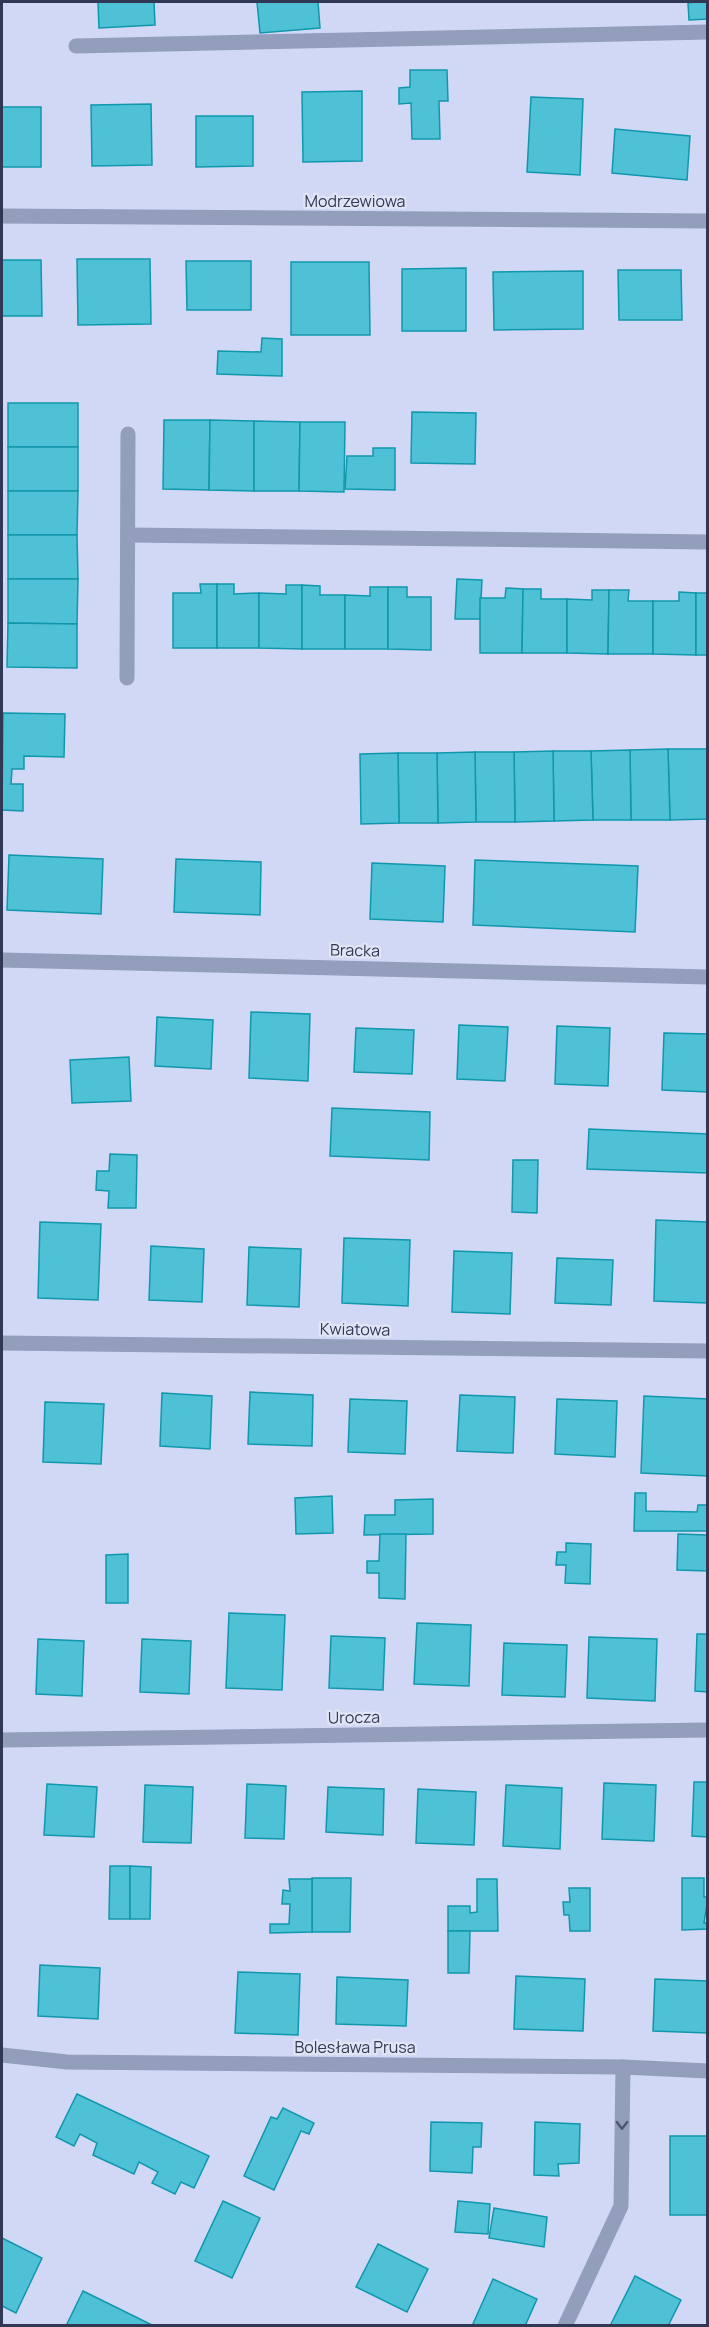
<svg xmlns="http://www.w3.org/2000/svg" width="709" height="2327" font-family="Manrope,sans-serif">
  <style>
    .building { fill: #4fc1d7; stroke: #1197ac; stroke-width: 1.5 }
    .lines { fill: none; stroke-linecap: round; stroke-linejoin: round }
    .service { stroke: #939dbc; stroke-width: 15 }
    .minor { stroke: #939dbc; stroke-width: 15 }
    .oneway { stroke: #4e5675 }
    .labels { text-anchor: middle; dominant-baseline: central; stroke-width: 4.5; stroke-linejoin: round; paint-order: stroke }
    .street-label { font-size: 16px; fill: #303856; stroke: #e1e6f5 }
  </style>
  <rect width="100%" height="100%" fill="#d0d8f6"/>
  <!-- building -->
  <g class="building">
    <polygon points="98,2 154,2 155,25 99,28"/>
    <polygon points="257,2 318,2 320,28 260,33"/>
    <polygon points="695,2 708,2 708,19 689,20 688,3"/>
    <polygon points="410,70 447,70 448,101 439,101 440,139 412,139 411,103 399,104 399,88 410,87"/>
    <polygon points="362,91 362,161 303,162 302,92"/>
    <polygon points="531,97 583,99 580,175 527,172"/>
    <polygon points="151,104 152,165 92,166 91,105"/>
    <rect x="2" y="107" width="39" height="60"/>
    <polygon points="196,116 253,116 253,166 196,167"/>
    <polygon points="615,129 690,136 687,180 612,173"/>
    <polygon points="77,259 150,259 151,324 78,325"/>
    <polygon points="2,260 41,260 42,316 2,316"/>
    <polygon points="186,261 251,261 251,310 187,310"/>
    <polygon points="291,262 369,262 370,335 291,335"/>
    <polygon points="466,268 466,331 402,331 402,269"/>
    <polygon points="618,270 681,270 682,320 619,320"/>
    <polygon points="583,271 583,329 494,330 493,272"/>
    <polygon points="262,338 282,339 282,376 217,374 218,351 261,352"/>
    <rect x="8" y="403" width="70" height="44"/>
    <polygon points="412,412 476,413 475,464 411,463"/>
    <polygon points="164,420 210,420 209,490 163,489"/>
    <polygon points="210,420 254,421 254,491 209,490"/>
    <polygon points="254,421 300,422 299,491 254,491"/>
    <polygon points="300,422 345,422 344,492 299,491"/>
    <rect x="8" y="447" width="70" height="44"/>
    <polygon points="373,448 395,448 395,490 345,489 347,456 373,456"/>
    <polygon points="8,491 78,491 77,535 8,535"/>
    <polygon points="8,535 77,535 78,579 8,579"/>
    <polygon points="8,579 78,579 77,624 8,623"/>
    <polygon points="457,579 482,580 480,619 455,619"/>
    <polygon points="200,584 217,584 217,648 173,648 173,593 201,593"/>
    <polygon points="217,584 234,584 234,594 259,593 259,648 217,648"/>
    <polygon points="286,585 302,585 302,649 259,648 259,593 286,594"/>
    <polygon points="302,585 320,586 320,595 345,595 345,649 302,649"/>
    <polygon points="370,587 388,587 388,649 345,649 345,595 370,596"/>
    <polygon points="388,587 407,587 407,597 431,597 431,650 388,649"/>
    <polygon points="506,588 523,589 522,653 480,653 480,598 505,598"/>
    <polygon points="523,589 541,589 541,599 567,599 567,653 522,653"/>
    <polygon points="592,590 609,590 608,654 567,653 567,599 592,600"/>
    <polygon points="609,590 629,590 628,601 653,601 653,654 608,654"/>
    <polygon points="679,592 696,593 696,655 653,654 653,601 679,601"/>
    <rect x="696" y="593" width="12" height="62"/>
    <polygon points="8,623 77,624 77,668 7,667"/>
    <polygon points="3,713 65,714 64,757 24,756 24,769 12,769 11,784 23,784 23,811 2,810"/>
    <polygon points="668,749 707,749 708,819 670,820"/>
    <polygon points="668,749 670,820 631,820 630,750"/>
    <polygon points="630,750 631,820 593,820 591,751"/>
    <polygon points="553,751 591,751 593,820 554,821"/>
    <polygon points="553,751 554,821 515,822 514,752"/>
    <polygon points="475,752 514,752 515,822 476,822"/>
    <polygon points="475,752 476,822 438,823 437,753"/>
    <polygon points="398,753 437,753 438,823 399,823"/>
    <polygon points="398,753 399,823 361,824 360,754"/>
    <polygon points="9,855 103,859 101,914 7,910"/>
    <polygon points="176,859 261,862 260,915 174,912"/>
    <polygon points="475,860 638,866 635,932 473,925"/>
    <polygon points="372,863 445,866 443,922 370,919"/>
    <polygon points="251,1012 310,1014 308,1081 249,1078"/>
    <polygon points="157,1017 213,1020 211,1069 155,1066"/>
    <polygon points="459,1025 508,1027 505,1081 457,1079"/>
    <polygon points="557,1026 610,1028 608,1086 555,1084"/>
    <polygon points="356,1028 414,1030 412,1074 354,1072"/>
    <polygon points="664,1033 708,1034 708,1092 662,1090"/>
    <polygon points="129,1057 131,1101 72,1103 70,1060"/>
    <polygon points="332,1108 430,1112 429,1160 330,1156"/>
    <polygon points="589,1129 708,1134 708,1173 587,1169"/>
    <polygon points="110,1154 137,1155 136,1208 108,1208 109,1191 96,1190 97,1171 109,1171"/>
    <polygon points="513,1160 538,1160 537,1213 512,1212"/>
    <polygon points="656,1220 708,1222 707,1303 654,1301"/>
    <polygon points="40,1222 101,1224 98,1300 38,1298"/>
    <polygon points="344,1238 410,1240 408,1306 342,1303"/>
    <polygon points="151,1246 204,1249 202,1302 149,1300"/>
    <polygon points="249,1247 301,1249 299,1307 247,1305"/>
    <polygon points="454,1251 512,1253 510,1314 452,1312"/>
    <polygon points="557,1258 613,1260 611,1305 555,1303"/>
    <polygon points="250,1392 313,1395 312,1446 248,1444"/>
    <polygon points="162,1393 212,1396 210,1449 160,1446"/>
    <polygon points="460,1395 515,1397 513,1453 457,1451"/>
    <polygon points="644,1396 708,1399 708,1476 641,1473"/>
    <polygon points="350,1399 407,1401 405,1454 348,1452"/>
    <polygon points="557,1399 617,1401 615,1457 555,1454"/>
    <polygon points="45,1402 104,1404 101,1464 43,1462"/>
    <polygon points="635,1493 646,1493 646,1511 697,1512 698,1505 708,1505 708,1531 634,1531"/>
    <polygon points="332,1496 333,1533 296,1534 295,1498"/>
    <polygon points="433,1499 433,1534 364,1535 365,1515 395,1515 395,1500"/>
    <polygon points="380,1534 406,1534 405,1599 379,1598 379,1573 367,1573 367,1561 379,1561"/>
    <polygon points="678,1534 708,1535 708,1571 677,1570"/>
    <polygon points="566,1543 591,1544 590,1584 565,1583 566,1565 556,1565 557,1552 566,1552"/>
    <polygon points="128,1554 128,1603 106,1603 106,1555"/>
    <polygon points="229,1613 285,1615 282,1690 226,1688"/>
    <polygon points="417,1623 471,1625 469,1686 414,1684"/>
    <polygon points="697,1634 708,1634 708,1692 695,1691"/>
    <polygon points="331,1636 385,1638 383,1690 329,1688"/>
    <polygon points="589,1637 657,1639 655,1701 587,1698"/>
    <polygon points="38,1639 84,1641 82,1696 36,1694"/>
    <polygon points="142,1639 191,1641 189,1694 140,1692"/>
    <polygon points="504,1643 567,1645 565,1697 502,1695"/>
    <polygon points="694,1782 708,1782 708,1837 692,1836"/>
    <polygon points="604,1783 656,1785 654,1841 602,1839"/>
    <polygon points="47,1784 97,1787 94,1837 44,1835"/>
    <polygon points="247,1784 286,1786 284,1839 245,1838"/>
    <polygon points="145,1785 193,1787 191,1843 143,1842"/>
    <polygon points="506,1785 562,1788 560,1849 503,1846"/>
    <polygon points="328,1787 384,1789 383,1835 326,1832"/>
    <polygon points="418,1789 476,1792 474,1845 416,1843"/>
    <polygon points="110,1866 130,1866 130,1919 109,1919"/>
    <polygon points="130,1866 151,1867 150,1919 130,1919"/>
    <polygon points="312,1878 351,1878 350,1932 312,1932"/>
    <polygon points="682,1878 704,1878 704,1897 708,1897 704,1923 708,1923 708,1929 682,1930"/>
    <polygon points="289,1879 312,1879 312,1932 270,1933 270,1924 289,1924 290,1904 282,1904 283,1890 290,1891"/>
    <polygon points="477,1879 497,1879 498,1931 448,1931 448,1906 470,1906 470,1913 477,1912"/>
    <polygon points="569,1888 590,1888 590,1931 570,1931 569,1915 564,1915 563,1902 570,1902"/>
    <polygon points="448,1931 470,1931 469,1973 448,1973"/>
    <polygon points="40,1965 100,1968 98,2019 38,2016"/>
    <polygon points="238,1972 300,1974 298,2035 235,2033"/>
    <polygon points="516,1976 585,1979 583,2031 514,2029"/>
    <polygon points="337,1977 408,1980 406,2026 336,2024"/>
    <polygon points="655,1979 708,1981 708,2033 653,2031"/>
    <polygon points="77,2094 209,2156 194,2188 181,2182 175,2194 152,2183 158,2172 139,2162 134,2174 93,2155 97,2143 80,2134 74,2146 56,2137"/>
    <polygon points="283,2108 314,2123 309,2134 301,2131 274,2190 244,2176 271,2117 277,2119"/>
    <polygon points="431,2122 482,2123 481,2147 473,2147 472,2173 430,2171"/>
    <polygon points="535,2122 580,2124 579,2163 558,2164 559,2176 534,2175"/>
    <rect x="670" y="2136" width="38" height="79"/>
    <polygon points="223,2201 260,2218 232,2278 195,2261"/>
    <polygon points="458,2201 490,2204 488,2234 455,2232"/>
    <polygon points="494,2208 547,2217 544,2247 489,2238"/>
    <polygon points="2,2238 42,2258 16,2313 2,2306"/>
    <polygon points="378,2244 428,2269 407,2312 356,2287"/>
    <polygon points="635,2276 681,2300 668,2326 610,2326"/>
    <polygon points="493,2279 537,2299 525,2326 472,2326"/>
    <polygon points="83,2291 154,2326 66,2326"/>
  </g>
  <g class="lines">
    <!-- service -->
    <g class="service">
      <polyline points="128,535 708,542"/>
      <polyline points="127,678 128,434"/>
    </g>
    <!-- minor -->
    <g class="minor">
      <polyline points="76,46 708,32"/>
      <polyline points="2,216 708,221"/>
      <polyline points="2,960 708,977"/>
      <polyline points="2,1343 708,1351"/>
      <polyline points="2,1740 708,1730"/>
      <polyline points="2,2055 67,2062 623,2067 708,2071"/>
      <polyline points="565,2326 621,2206 623,2067"/>
    </g>
  </g>
  <!-- one-way arrows -->
  <defs><path id="oneway-chevron" d="M-2-3.5L2.5 0L-2 3.5" fill="none" stroke-width="1.6" stroke-linecap="round" stroke-linejoin="round" transform="scale(1.5)"/></defs>
  <use class="oneway" href="#oneway-chevron" transform="translate(622 2125) rotate(91)"/>
  <g class="labels">
    <!-- street labels -->
    <g class="street-label">
      <text x="355" y="201">Modrzewiowa</text>
      <text transform="translate(355 950) rotate(1)">Bracka</text>
      <text transform="translate(355 1329) rotate(1)">Kwiatowa</text>
      <text transform="translate(354 1717) rotate(-1)">Urocza</text>
      <text x="355" y="2047">Bolesława Prusa</text>
    </g>
  </g>
  <!-- border -->
  <rect width="709" height="2327" fill="none" stroke="#303856" stroke-width="6"/>
</svg>
